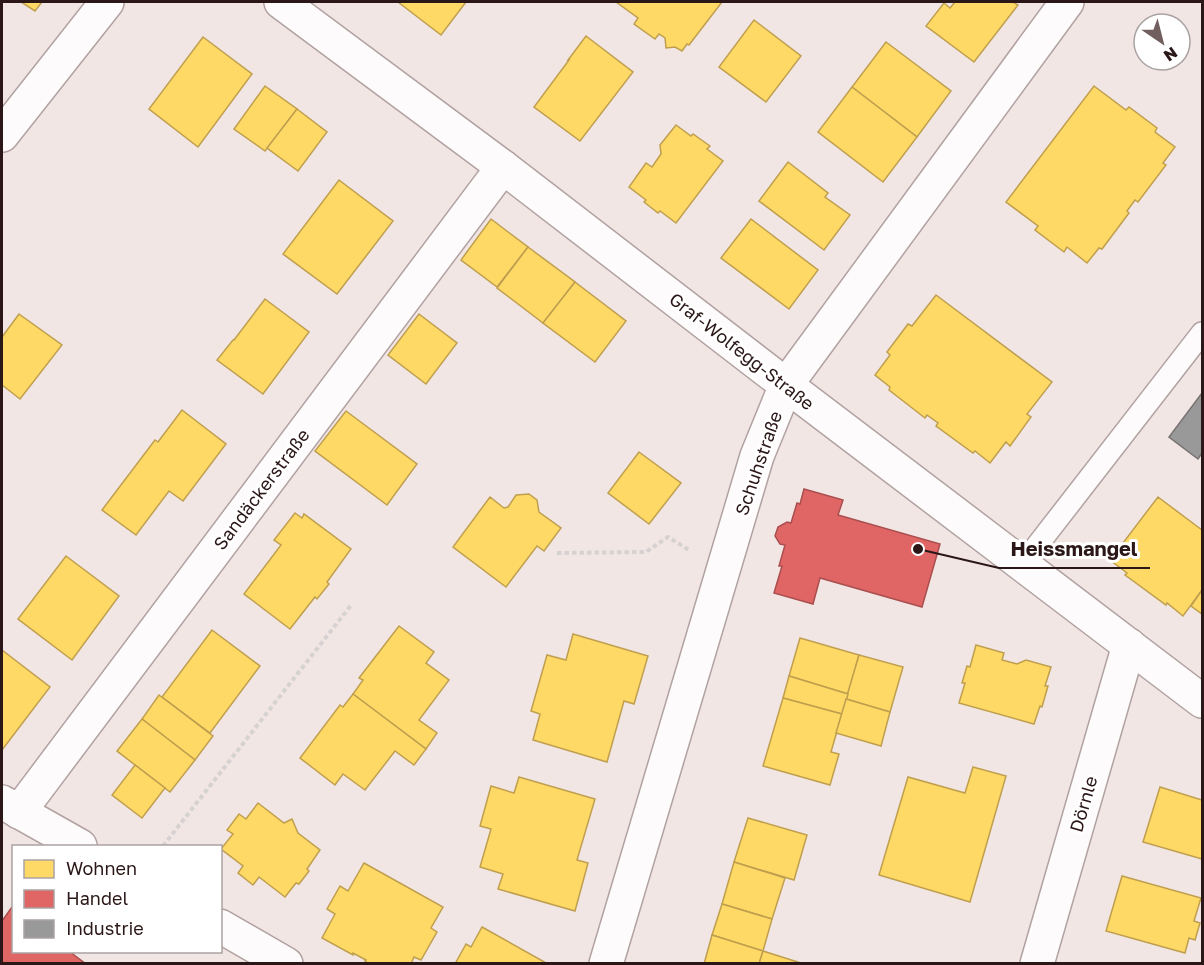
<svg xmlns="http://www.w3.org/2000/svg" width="1204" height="965" font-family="'Golos Text',sans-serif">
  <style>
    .homes { fill: #ffd966; stroke: #bf9f4e; stroke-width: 1.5 }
    .shops { fill: #e06666; stroke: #aa4e4e; stroke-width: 1.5 }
    .industry { fill: #999; stroke: #787272; stroke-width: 1.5 }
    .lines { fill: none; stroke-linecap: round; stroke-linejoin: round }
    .lane-casing { stroke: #b1a2a1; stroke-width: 24 }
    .street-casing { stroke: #b1a2a1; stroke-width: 36 }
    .path { stroke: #d6d2d1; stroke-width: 4; stroke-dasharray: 4.5 3; stroke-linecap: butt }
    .lane { stroke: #fdfbfb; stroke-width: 21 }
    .street { stroke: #fdfbfb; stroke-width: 33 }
    .labels { text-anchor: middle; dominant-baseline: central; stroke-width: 6; stroke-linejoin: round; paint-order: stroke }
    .street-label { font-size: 18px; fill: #2b1717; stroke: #fff }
    .leader { fill: none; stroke: #2b1717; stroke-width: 2 }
    .callout-dot { fill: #2b1717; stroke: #fff; stroke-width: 2 }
    .callout-label { font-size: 20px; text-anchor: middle; font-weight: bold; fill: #2b1717; stroke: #fff; stroke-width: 6; stroke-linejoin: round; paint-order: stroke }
  </style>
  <rect width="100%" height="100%" fill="#f2e6e5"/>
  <!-- homes -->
  <g class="homes">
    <polygon points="21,2 42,2 35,11"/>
    <polygon points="398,2 466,2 441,35"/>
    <polygon points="616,2 722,2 689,45 687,44 682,51 675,47 666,48 665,38 659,34 655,39 634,24 638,18"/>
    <polygon points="955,2 1013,2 1018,5 974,62 926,26 944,3 950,8"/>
    <polygon points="754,20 801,56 766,102 719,67"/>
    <polygon points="586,36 633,72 580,141 534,107 569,60 568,60"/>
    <polygon points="203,37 252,74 198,147 149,109"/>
    <polygon points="886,42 951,91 917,137 852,87"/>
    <polygon points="265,86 297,109 265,151 234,129"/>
    <polygon points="1094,86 1126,110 1129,107 1157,128 1155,132 1175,147 1163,163 1166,165 1138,202 1135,200 1127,211 1129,213 1102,249 1099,248 1087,263 1067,247 1064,252 1035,230 1038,226 1006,202"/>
    <polygon points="852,87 917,137 883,182 818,132"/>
    <polygon points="297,109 327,132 298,171 267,148"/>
    <polygon points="676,125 691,136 693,134 710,146 707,149 723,161 676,223 660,211 658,213 644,202 646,200 629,187 646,163 652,167 661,154 660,145"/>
    <polygon points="788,162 828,193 825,197 850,215 824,250 759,201"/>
    <polygon points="339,180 393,221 337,294 283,254"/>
    <polygon points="491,219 528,247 497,287 461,260"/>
    <polygon points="751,219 818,270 789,309 721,258"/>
    <polygon points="528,247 575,282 543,323 497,288"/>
    <polygon points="575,282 626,321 595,362 543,323"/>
    <polygon points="936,295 1052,382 1027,414 1031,417 1010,446 1006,442 990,463 975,451 973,453 936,426 938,423 927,415 925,418 889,390 890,387 875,375 890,355 887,352 908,324 912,326"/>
    <polygon points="265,299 309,332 263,394 217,360 233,340 234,340"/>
    <polygon points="19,314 62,345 20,399 2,385 2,337"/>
    <polygon points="419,314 457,343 426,384 388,355"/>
    <polygon points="182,410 226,444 183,501 169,491 136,535 102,510 155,440 158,442"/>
    <polygon points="346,411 417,464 387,505 315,451"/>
    <polygon points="639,452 681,483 649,524 608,493"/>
    <polygon points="529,494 537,500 539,512 561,528 544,551 537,546 506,587 453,547 490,497 504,508 508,507 516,495"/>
    <polygon points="1158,497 1202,530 1202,590 1183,616 1167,603 1166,605 1125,575 1127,573 1110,560"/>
    <polygon points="295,513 302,518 304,514 351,549 327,582 329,584 317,599 315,597 290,629 244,594 281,545 274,540"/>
    <polygon points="66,556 119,596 72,660 18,619"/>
    <polygon points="1202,590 1202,614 1191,606"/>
    <polygon points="399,626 434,652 426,663 449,680 419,720 437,733 426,749 353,694 363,680 359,678"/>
    <polygon points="212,630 260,666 210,733 162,697"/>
    <polygon points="573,634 648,656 634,704 624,701 607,762 533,740 540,714 531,711 547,655 566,660"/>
    <polygon points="800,638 859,655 848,694 789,676"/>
    <polygon points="976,645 1004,653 1002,660 1017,664 1026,660 1051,667 1045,686 1048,686 1042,707 1040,706 1034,724 959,703 965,683 962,683 967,666 970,667"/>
    <polygon points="2,650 50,687 2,750"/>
    <polygon points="859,655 903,667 890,712 846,699"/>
    <polygon points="789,676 848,694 842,714 783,698"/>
    <polygon points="353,694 426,749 414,765 395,751 365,790 343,774 335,785 300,758 340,705 343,707"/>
    <polygon points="159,695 213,736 195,760 142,719"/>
    <polygon points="783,698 842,714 831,752 839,754 830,785 763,766"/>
    <polygon points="846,699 890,712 881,746 836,733"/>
    <polygon points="142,719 195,760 170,792 117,751"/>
    <polygon points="135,765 165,788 142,818 112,795"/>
    <polygon points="973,767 1006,776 970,902 879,875 908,777 965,793"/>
    <polygon points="519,777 595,799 577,860 588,863 575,911 498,889 503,874 480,867 491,829 480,826 491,786 514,793"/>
    <polygon points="1160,787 1202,800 1202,859 1143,842"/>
    <polygon points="258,803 284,823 292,819 298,833 320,850 307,869 309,871 299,884 296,883 285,897 259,877 253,885 238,873 243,866 221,849 233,834 227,830 239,814 246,819"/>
    <polygon points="748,818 807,835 794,880 734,862"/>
    <polygon points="734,862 785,878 772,919 722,904"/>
    <polygon points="364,863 443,907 431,928 437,932 421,960 414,957 411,964 369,964 365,961 366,960 353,953 353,955 322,938 335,914 327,909 340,886 348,891"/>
    <polygon points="1122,876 1201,898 1194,921 1200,923 1195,940 1189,938 1185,953 1106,931"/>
    <polygon points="722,904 772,919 763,951 712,935"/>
    <polygon points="482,927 548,964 455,964 466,944 471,947"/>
    <polygon points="712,935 763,951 759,964 704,964"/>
    <polygon points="763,951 804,964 759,964"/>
  </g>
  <!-- shops -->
  <g class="shops">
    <polygon points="804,489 843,500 838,515 940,544 922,607 820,578 813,604 774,593 782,566 779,566 785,545 780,544 775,536 778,527 787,522 791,523 797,503 800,504"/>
    <polygon points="12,907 14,908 14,952 70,952 86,964 2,964 2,921"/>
  </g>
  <!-- industry -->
  <polygon class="industry" points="1202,393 1202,453 1198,459 1169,437"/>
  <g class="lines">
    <defs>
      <polyline id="lane" points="1022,565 1202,333"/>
      <g id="street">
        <polyline points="281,2 503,167 786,385 1202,701"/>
        <polyline points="2,135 107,2"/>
        <polyline points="2,802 80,846"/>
        <polyline points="19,812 503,167"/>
        <polyline points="220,926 286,964"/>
        <polyline points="606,964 757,456 786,385 1067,2"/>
        <polyline points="1037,964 1129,645"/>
      </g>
    </defs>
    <!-- lane casing -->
    <use href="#lane" class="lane-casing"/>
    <!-- street casing -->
    <use href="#street" class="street-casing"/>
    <!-- path -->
    <g class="path">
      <polyline points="557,553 646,552 668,537 689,550"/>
      <polyline points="163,846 352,604"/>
    </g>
    <!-- lane -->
    <use href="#lane" class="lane"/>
    <!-- street -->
    <use href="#street" class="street"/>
  </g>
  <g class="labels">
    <!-- street labels -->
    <g class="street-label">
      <text transform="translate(742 351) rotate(38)">Graf-Wolfegg-Straße</text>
      <text transform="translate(758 463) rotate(-71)">Schuhstraße</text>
      <text transform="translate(261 489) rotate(-53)">Sandäckerstraße</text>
      <text transform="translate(1083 804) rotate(-74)">Dörnle</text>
    </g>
  </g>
  <!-- callouts -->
  <path class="leader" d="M918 549L999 568H1150"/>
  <circle class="callout-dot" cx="918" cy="549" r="6"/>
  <g class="callout-label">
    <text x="1074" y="556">Heissmangel</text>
  </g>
  <!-- border -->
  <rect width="1204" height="965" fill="none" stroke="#2b1717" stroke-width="6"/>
  <!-- legend -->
  <rect x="12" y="845" width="210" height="108" fill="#ffffff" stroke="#aaa2a2" stroke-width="1.5"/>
  <rect x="24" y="860" width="30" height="18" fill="#ffd966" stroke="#aaa2a2" stroke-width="1.5"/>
  <text x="66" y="875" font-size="18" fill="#2b1717">Wohnen</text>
  <rect x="24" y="890" width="30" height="18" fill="#e06666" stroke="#aaa2a2" stroke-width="1.5"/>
  <text x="66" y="905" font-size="18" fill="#2b1717">Handel</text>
  <rect x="24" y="920" width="30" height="18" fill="#999999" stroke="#aaa2a2" stroke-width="1.5"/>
  <text x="66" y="935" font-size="18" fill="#2b1717">Industrie</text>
  <!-- north arrow -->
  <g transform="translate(1162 42) rotate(145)"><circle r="28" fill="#ffffff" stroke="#aaa2a2" stroke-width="1.5"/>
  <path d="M0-4.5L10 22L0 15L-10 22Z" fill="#715f5f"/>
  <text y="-9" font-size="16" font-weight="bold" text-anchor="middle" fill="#2b1717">N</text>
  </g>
</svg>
